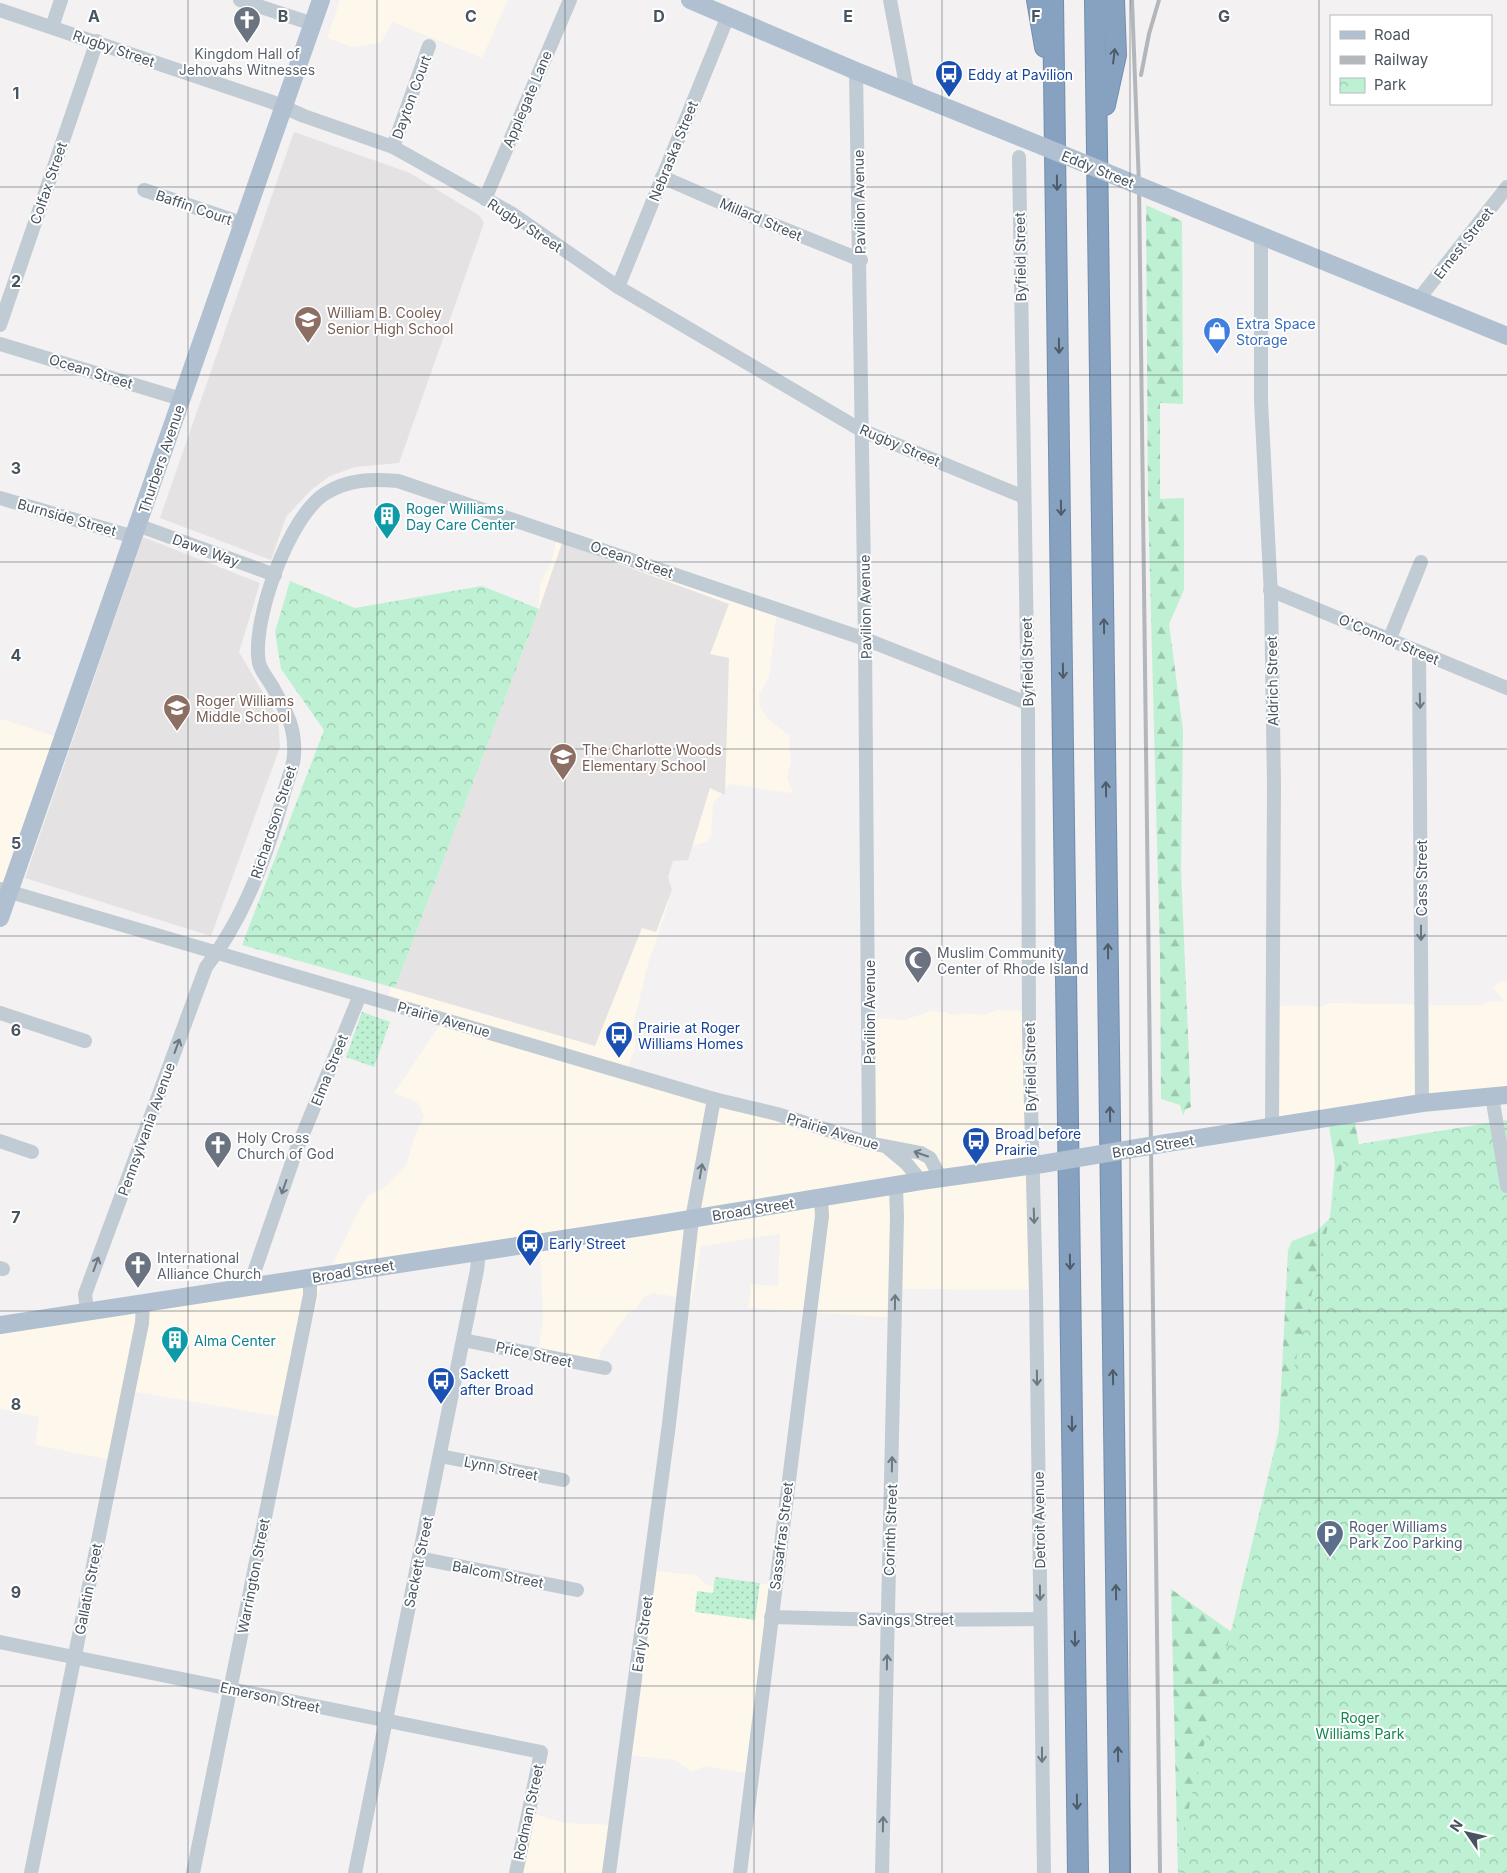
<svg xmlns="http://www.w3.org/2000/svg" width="1507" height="1873" font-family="Inter,sans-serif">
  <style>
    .commercial { fill: #fdf8eb }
    .education { fill: #e4e2e3 }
    .forest { fill: url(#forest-firs) }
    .park { fill: url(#park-crowns) }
    .garden { fill: url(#garden-dots) }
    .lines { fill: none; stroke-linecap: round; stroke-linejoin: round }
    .highway-casing { stroke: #728dad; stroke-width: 22 }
    .minor { stroke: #c1cbd3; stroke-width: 14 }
    .major { stroke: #b0c0d0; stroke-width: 18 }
    .highway { stroke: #87a2c1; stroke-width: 20 }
    .rail { stroke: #b3b6bb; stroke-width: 4 }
    .major-bridge { stroke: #b0c0d0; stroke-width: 18 }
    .oneway { stroke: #4e5c69 }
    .oneway2 { stroke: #6c7882 }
    .grid { fill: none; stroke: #48545f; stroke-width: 1; stroke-opacity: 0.55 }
    .labels { text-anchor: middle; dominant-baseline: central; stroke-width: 4; stroke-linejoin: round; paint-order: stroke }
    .street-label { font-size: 14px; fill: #48545f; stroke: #fff }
    .worship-label { font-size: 14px; fill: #5b616d; stroke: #fff; text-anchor: start }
    .transit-label { font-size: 14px; fill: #164399; stroke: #fff; text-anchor: start }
    .education-label { font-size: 14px; fill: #785e54; stroke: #fff; text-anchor: start }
    .shop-label { font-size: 14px; fill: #366cbe; stroke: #fff; text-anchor: start }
    .culture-label { font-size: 14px; fill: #0d838f; stroke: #fff; text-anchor: start }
    .service-label { font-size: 14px; fill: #4e5e75; stroke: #fff; text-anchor: start }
    .park-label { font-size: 14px; fill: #14854e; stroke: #fff }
    .grid-label { font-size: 16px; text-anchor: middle; font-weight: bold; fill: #48545f; stroke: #fff; stroke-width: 4; stroke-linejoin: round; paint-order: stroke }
  </style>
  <defs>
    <pattern id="forest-firs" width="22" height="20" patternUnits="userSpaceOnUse" patternTransform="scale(1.25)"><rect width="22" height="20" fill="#bef1d3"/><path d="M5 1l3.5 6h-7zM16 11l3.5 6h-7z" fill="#9cc6ae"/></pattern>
    <pattern id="park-crowns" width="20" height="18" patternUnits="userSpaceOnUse" patternTransform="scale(1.25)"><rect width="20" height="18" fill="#bef1d3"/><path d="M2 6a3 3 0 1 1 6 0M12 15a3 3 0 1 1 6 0" fill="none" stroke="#9cc6ae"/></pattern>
    <pattern id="garden-dots" width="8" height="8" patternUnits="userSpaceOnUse" patternTransform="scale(1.25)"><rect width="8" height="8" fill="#bef1d3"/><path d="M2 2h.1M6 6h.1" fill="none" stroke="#9cc6ae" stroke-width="1.8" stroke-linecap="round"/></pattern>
  </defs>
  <rect width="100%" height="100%" fill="#f3f1f1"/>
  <!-- commercial -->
  <g class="commercial">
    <polygon points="340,0 508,0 482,58 392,22 382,42 352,47 327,38"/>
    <polygon points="557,536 777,611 769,678 759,694 760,707 768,719 790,736 789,750 791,760 787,779 793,791 790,793 730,784 713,803 711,836 706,842 681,848 663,875 669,902 648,964 633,1025 636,1045 627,1070 865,1147 870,1018 905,1020 930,1011 945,1012 953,1015 963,1013 985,1015 997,1010 1028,1011 1039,1290 901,1289 898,1318 748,1308 751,1284 778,1286 780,1234 701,1246 692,1300 654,1293 644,1297 635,1310 630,1311 601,1351 598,1363 538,1351 543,1319 540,1248 324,1281 360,1208 368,1196 385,1187 406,1166 414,1138 424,1116 418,1103 394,1093 444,1019 387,1000 394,973 535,615 539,603 540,584 552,560"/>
    <polygon points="2,719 63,739 0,890 0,721"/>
    <polygon points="1507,981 1507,1097 1276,1133 1275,1006 1307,1005 1319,1007 1330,1003 1442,1005 1480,1005 1491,1001 1504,1002 1493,987 1499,982"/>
    <polygon points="317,1283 321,1285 290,1418 130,1391 111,1460 35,1445 39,1417 0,1409 0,1334"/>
    <polygon points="654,1571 696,1575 705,1584 721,1588 745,1581 778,1586 751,1774 705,1766 692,1772 675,1760 626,1755"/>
    <polygon points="532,1813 564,1823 614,1825 609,1873 519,1873"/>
  </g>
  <!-- education -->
  <g class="education">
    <polygon points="294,132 410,173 480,216 484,223 399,463 355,467 330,476 311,490 286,517 271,560 160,518"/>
    <polygon points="143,537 260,583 239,652 278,718 280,747 211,936 25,878"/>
    <polygon points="562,543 729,604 710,654 729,658 725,795 710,788 688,860 673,861 668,877 672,890 656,932 642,928 595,1046 395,988 539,609"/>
  </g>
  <!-- forest -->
  <g class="forest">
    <polygon points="1146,205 1182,221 1183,404 1160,403 1160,499 1184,498 1184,590 1169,624 1183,730 1181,869 1191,1107 1186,1109 1183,1115 1180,1105 1161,1099 1160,955 1148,501"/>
    <polygon points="1351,1121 1355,1122 1361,1157 1215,1873 1178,1873 1171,1589 1230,1631 1233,1629 1278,1447 1288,1250 1292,1241 1316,1232 1330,1218 1335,1163 1329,1126"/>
  </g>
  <!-- park -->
  <g class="park">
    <polygon points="290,581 355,608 482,586 539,609 395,988 242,945 324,730 281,669 275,632"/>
    <polygon points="1507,1120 1507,1873 1179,1873 1180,1845 1347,1146"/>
  </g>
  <!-- garden -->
  <g class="garden">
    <polygon points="362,1012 390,1022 374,1067 346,1057"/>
    <polygon points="715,1577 760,1583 755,1620 695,1612 697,1591 713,1593"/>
  </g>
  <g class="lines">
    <defs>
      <g id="highway">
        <polyline points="1037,0 1045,47"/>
        <polyline points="1053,0 1078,1873"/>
        <polyline points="1095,0 1120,1873"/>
        <polyline points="1105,105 1116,55 1114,0"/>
      </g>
    </defs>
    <!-- highway casing -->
    <use href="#highway" class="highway-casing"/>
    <!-- minor -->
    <g class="minor">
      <polyline points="240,0 313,24"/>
      <polyline points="890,0 907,90"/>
      <polyline points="0,10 272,102 304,116 393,147 511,213 618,287 861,430 1024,497"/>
      <polyline points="52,27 61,0"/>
      <polyline points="856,71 865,639 869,1143"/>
      <polyline points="393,147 429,46"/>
      <polyline points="1019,157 1028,712 1029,1030 1036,1294 1044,1873"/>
      <polyline points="662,177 752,216 861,260"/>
      <polyline points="144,190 244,224"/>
      <polyline points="485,199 570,0"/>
      <polyline points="1261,235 1261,401 1271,595 1274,785 1272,1127"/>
      <polyline points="618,287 728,16"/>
      <polyline points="1418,300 1507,187"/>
      <polyline points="0,325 97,41"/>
      <polyline points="0,344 181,399"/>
      <polyline points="0,498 134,537"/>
      <polyline points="137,525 275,575"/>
      <polyline points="1270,590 1507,688"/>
      <polyline points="1390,638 1421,562"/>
      <polyline points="1419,652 1422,1103"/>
      <polyline points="0,889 714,1099 777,1114 869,1143 921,1153 930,1158 941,1179"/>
      <polyline points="0,1013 85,1041"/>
      <polyline points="1492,1096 1507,1186"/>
      <polyline points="0,1141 32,1152"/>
      <polyline points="888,1148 906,1163 921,1181"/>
      <polyline points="0,1268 3,1269"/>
      <polyline points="249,1287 296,1151 360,995"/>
      <path d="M 87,1311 L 85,1294 L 206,967 C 245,917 268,854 284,793 C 287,781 293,768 294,756 C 296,727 286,711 272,686 C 268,679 261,671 259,663 C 251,622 289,515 326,493 C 349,479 372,479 398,481 L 865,639 L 1027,703"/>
      <polyline points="463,1340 605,1368"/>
      <polyline points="440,1456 563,1480"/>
      <polyline points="419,1558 577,1590"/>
      <polyline points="771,1617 888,1620 1040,1619"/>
      <polyline points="0,1642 541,1752 516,1873"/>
      <polyline points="31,1873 142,1323 143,1305"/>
      <polyline points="193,1873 310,1295 310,1278"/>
      <polyline points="355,1873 477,1270 479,1251"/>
      <polyline points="609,1873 669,1424 692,1219 714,1099"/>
      <polyline points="740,1873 822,1216 821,1199"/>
      <polyline points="882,1873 897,1217 896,1187"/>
    </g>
    <!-- major -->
    <g class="major">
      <polyline points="690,0 856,71 1042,146"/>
      <polyline points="1196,209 1507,336"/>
      <polyline points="0,918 321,0"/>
      <polyline points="1167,1143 1422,1103 1507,1095"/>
      <polyline points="0,1325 648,1226 921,1181 1042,1164"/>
    </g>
    <!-- highway -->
    <use href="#highway" class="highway"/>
    <!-- rail -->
    <g class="rail">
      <polyline points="1132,0 1139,185 1160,1873"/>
      <polyline points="1141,75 1149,34 1159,0"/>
    </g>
    <!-- major-bridge -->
    <g class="major-bridge">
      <polyline points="1042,146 1196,209"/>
      <polyline points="1042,1164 1167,1143"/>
    </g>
  </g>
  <!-- one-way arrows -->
  <defs><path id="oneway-shaft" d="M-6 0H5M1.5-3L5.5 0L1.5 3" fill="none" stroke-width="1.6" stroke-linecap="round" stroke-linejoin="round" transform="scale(1.25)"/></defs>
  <g class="oneway">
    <use href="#oneway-shaft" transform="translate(1114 56) rotate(-83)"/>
    <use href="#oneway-shaft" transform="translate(1057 183) rotate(89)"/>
    <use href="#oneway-shaft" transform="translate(1059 346) rotate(89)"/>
    <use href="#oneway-shaft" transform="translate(1061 508) rotate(89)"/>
    <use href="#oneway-shaft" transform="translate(1104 626) rotate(-91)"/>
    <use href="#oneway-shaft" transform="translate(1063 671) rotate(89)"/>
    <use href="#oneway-shaft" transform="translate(1106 789) rotate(-91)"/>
    <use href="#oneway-shaft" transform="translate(1108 951) rotate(-91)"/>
    <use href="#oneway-shaft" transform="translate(1110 1114) rotate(-91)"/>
    <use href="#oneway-shaft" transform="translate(1070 1262) rotate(89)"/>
    <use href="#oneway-shaft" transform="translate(1113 1377) rotate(-91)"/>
    <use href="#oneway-shaft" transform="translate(1072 1424) rotate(89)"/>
    <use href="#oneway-shaft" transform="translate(1116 1592) rotate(-91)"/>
    <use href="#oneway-shaft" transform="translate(1075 1639) rotate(89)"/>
    <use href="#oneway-shaft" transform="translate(1118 1754) rotate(-91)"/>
    <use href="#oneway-shaft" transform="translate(1077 1802) rotate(89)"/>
  </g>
  <g class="oneway2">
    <use href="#oneway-shaft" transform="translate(1420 701) rotate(88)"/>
    <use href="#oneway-shaft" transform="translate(1421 933) rotate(90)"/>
    <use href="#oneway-shaft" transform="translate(177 1046) rotate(-70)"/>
    <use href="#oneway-shaft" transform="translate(921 1154) rotate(-161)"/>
    <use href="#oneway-shaft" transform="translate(701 1171) rotate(-80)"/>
    <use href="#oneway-shaft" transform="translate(284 1187) rotate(109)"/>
    <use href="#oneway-shaft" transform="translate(1034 1216) rotate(88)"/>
    <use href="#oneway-shaft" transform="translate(96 1264) rotate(-70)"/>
    <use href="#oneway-shaft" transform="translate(895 1302) rotate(-89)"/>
    <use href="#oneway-shaft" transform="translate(1037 1378) rotate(89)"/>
    <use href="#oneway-shaft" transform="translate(892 1464) rotate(-89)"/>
    <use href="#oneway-shaft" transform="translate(1040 1593) rotate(89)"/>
    <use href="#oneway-shaft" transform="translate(887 1662) rotate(-89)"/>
    <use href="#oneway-shaft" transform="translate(1042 1755) rotate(90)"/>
    <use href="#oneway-shaft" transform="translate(883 1824) rotate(-89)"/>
  </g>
  <!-- grid -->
  <path class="grid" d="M 188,0 L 188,1873M 377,0 L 377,1873M 565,0 L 565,1873M 754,0 L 754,1873M 942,0 L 942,1873M 1130,0 L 1130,1873M 1319,0 L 1319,1873M 0,187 L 1507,187M 0,375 L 1507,375M 0,562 L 1507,562M 0,749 L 1507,749M 0,936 L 1507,936M 0,1124 L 1507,1124M 0,1311 L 1507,1311M 0,1498 L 1507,1498M 0,1686 L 1507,1686"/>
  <!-- icons -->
  <defs>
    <symbol id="church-pin" viewBox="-11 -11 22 30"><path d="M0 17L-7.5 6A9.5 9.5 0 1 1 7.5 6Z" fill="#6b7280" stroke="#fff"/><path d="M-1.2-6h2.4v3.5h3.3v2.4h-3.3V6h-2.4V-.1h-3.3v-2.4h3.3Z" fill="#fff"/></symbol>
    <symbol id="bus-pin" viewBox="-11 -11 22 30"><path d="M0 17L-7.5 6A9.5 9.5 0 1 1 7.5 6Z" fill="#1a4fb4" stroke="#fff"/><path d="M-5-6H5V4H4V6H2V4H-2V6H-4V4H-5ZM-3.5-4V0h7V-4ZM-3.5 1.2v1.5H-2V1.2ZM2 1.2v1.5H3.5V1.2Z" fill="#fff"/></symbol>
    <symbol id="school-pin" viewBox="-11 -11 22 30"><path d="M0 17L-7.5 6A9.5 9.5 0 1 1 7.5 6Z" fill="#8d6e63" stroke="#fff"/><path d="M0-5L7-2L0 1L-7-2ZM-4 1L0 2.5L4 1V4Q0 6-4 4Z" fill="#fff"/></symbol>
    <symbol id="shop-pin" viewBox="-11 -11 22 30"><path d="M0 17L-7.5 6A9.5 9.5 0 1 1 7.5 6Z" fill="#3f7fe0" stroke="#fff"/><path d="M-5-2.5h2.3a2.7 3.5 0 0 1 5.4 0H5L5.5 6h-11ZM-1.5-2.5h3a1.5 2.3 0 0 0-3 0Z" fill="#fff"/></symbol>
    <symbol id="building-pin" viewBox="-11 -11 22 30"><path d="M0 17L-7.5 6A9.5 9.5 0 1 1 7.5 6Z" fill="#0f9aa8" stroke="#fff"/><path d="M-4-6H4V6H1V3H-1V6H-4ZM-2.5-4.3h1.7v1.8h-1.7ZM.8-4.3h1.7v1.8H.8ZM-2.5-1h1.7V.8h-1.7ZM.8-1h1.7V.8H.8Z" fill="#fff"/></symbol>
    <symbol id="mosque-pin" viewBox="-11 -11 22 30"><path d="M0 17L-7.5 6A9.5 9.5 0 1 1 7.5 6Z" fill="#6b7280" stroke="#fff"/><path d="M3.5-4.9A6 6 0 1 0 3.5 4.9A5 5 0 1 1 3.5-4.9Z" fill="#fff"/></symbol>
    <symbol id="parking-pin" viewBox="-11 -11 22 30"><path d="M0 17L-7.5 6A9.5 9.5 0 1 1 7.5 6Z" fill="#5c6f8a" stroke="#fff"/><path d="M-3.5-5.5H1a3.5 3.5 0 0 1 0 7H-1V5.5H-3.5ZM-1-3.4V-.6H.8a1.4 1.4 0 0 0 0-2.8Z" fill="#fff"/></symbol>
  </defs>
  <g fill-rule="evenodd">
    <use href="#church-pin" x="231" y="4" width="32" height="43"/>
    <use href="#bus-pin" x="933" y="58" width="32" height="43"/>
    <use href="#school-pin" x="292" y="304" width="32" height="43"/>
    <use href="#shop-pin" x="1201" y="315" width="32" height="43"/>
    <use href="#building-pin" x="371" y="500" width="32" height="43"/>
    <use href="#school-pin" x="161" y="692" width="32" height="43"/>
    <use href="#school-pin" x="547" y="741" width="32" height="43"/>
    <use href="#mosque-pin" x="902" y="944" width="32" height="43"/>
    <use href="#bus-pin" x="603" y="1019" width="32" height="43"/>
    <use href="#bus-pin" x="960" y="1125" width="32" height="43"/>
    <use href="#church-pin" x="202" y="1129" width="32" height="43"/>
    <use href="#bus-pin" x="514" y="1227" width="32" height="43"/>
    <use href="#church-pin" x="122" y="1249" width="32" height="43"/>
    <use href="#building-pin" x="159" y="1324" width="32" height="43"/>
    <use href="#bus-pin" x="425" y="1365" width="32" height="43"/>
    <use href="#parking-pin" x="1314" y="1518" width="32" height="43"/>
  </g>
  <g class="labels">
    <!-- street labels -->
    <g class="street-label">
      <text transform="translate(114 48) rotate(19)">Rugby Street</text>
      <text transform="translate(411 97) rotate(-70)">Dayton Court</text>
      <text transform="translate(527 99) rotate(-67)">Applegate Lane</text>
      <text transform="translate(673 151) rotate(-68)">Nebraska Street</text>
      <text transform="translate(1098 169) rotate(22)">Eddy Street</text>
      <text transform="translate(48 183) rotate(-71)">Colfax Street</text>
      <text transform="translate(859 202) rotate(-91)">Pavilion Avenue</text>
      <text transform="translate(194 207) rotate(19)">Baffin Court</text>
      <text transform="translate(761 219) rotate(23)">Millard Street</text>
      <text transform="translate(525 225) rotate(33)">Rugby Street</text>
      <text transform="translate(1463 243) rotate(-52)">Ernest Street</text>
      <text transform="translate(1020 257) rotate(-91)">Byfield Street</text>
      <text transform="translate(91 371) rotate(17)">Ocean Street</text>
      <text transform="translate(900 445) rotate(23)">Rugby Street</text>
      <text transform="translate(161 459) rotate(-71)">Thurbers Avenue</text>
      <text transform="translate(67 517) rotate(16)">Burnside Street</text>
      <text transform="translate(206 550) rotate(20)">Dawe Way</text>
      <text transform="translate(632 559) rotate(19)">Ocean Street</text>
      <text transform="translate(865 607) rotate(-91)">Pavilion Avenue</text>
      <text transform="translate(1389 639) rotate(23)">O'Connor Street</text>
      <text transform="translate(1027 662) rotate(-91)">Byfield Street</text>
      <text transform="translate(1272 681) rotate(-91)">Aldrich Street</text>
      <text transform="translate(273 822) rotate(-72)">Richardson Street</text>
      <text transform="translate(1421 878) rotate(-90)">Cass Street</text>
      <text transform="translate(869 1012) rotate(-90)">Pavilion Avenue</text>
      <text transform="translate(444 1019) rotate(16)">Prairie Avenue</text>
      <text transform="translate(1030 1067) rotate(-91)">Byfield Street</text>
      <text transform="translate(329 1070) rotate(-68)">Elma Street</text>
      <text transform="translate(146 1129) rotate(-70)">Pennsylvania Avenue</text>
      <text transform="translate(833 1131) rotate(17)">Prairie Avenue</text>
      <text transform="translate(1153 1146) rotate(-9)">Broad Street</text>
      <text transform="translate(753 1209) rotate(-9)">Broad Street</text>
      <text transform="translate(353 1271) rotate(-9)">Broad Street</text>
      <text transform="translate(534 1354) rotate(12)">Price Street</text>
      <text transform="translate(501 1468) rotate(11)">Lynn Street</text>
      <text transform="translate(1039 1520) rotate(-91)">Detroit Avenue</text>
      <text transform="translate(890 1530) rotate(-88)">Corinth Street</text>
      <text transform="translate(781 1536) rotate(-83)">Sassafras Street</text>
      <text transform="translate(418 1562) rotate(-78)">Sackett Street</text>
      <text transform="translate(498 1574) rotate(11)">Balcom Street</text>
      <text transform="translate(253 1576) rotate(-79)">Warrington Street</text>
      <text transform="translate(88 1589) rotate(-79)">Gallatin Street</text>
      <text x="906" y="1619">Savings Street</text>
      <text transform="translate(642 1634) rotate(-82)">Early Street</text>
      <text transform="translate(270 1697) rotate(12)">Emerson Street</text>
      <text transform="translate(528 1812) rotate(-78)">Rodman Street</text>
    </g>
    <!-- worship labels -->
    <g class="worship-label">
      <text x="247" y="53" text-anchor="middle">Kingdom Hall of<tspan x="247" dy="16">Jehovahs Witnesses</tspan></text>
      <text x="937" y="952">Muslim Community<tspan x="937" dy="16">Center of Rhode Island</tspan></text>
      <text x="237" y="1137">Holy Cross<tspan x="237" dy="16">Church of God</tspan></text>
      <text x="157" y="1257">International<tspan x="157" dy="16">Alliance Church</tspan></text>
    </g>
    <!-- transit labels -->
    <g class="transit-label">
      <text x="968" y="74">Eddy at Pavilion</text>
      <text x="638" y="1027">Prairie at Roger<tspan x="638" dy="16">Williams Homes</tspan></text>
      <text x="995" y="1133">Broad before<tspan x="995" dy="16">Prairie</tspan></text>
      <text x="549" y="1243">Early Street</text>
      <text x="460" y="1373">Sackett<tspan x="460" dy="16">after Broad</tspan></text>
    </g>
    <!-- education labels -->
    <g class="education-label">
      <text x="327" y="312">William B. Cooley<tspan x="327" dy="16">Senior High School</tspan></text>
      <text x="196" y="700">Roger Williams<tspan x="196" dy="16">Middle School</tspan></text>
      <text x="582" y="749">The Charlotte Woods<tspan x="582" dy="16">Elementary School</tspan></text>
    </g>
    <!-- shop labels -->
    <g class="shop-label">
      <text x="1236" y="323">Extra Space<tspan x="1236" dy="16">Storage</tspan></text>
    </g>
    <!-- culture labels -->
    <g class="culture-label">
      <text x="406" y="508">Roger Williams<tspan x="406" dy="16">Day Care Center</tspan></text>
      <text x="194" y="1340">Alma Center</text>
    </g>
    <!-- service labels -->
    <g class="service-label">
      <text x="1349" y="1526">Roger Williams<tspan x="1349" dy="16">Park Zoo Parking</tspan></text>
    </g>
    <!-- park labels -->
    <g class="park-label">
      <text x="1360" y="1717">Roger<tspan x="1360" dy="16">Williams Park</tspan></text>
    </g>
  </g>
  <g class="grid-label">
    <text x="94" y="22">A</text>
    <text x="283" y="22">B</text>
    <text x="471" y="22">C</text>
    <text x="659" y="22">D</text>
    <text x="848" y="22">E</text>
    <text x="1036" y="22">F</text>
    <text x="1224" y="22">G</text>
    <text x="16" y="99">1</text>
    <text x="16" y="287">2</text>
    <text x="16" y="474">3</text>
    <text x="16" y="661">4</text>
    <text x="16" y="849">5</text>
    <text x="16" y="1036">6</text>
    <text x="16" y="1223">7</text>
    <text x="16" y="1410">8</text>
    <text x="16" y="1598">9</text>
  </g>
  <!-- legend -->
  <rect x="1330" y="15" width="162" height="90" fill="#ffffff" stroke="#b6bbbf"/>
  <rect x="1340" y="31" width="25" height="8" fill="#b0c0d0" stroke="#b6bbbf"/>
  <text x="1374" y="40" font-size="15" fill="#48545f">Road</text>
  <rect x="1340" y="56" width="25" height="8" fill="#b3b6bb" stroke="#b6bbbf"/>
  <text x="1374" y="65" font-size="15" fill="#48545f">Railway</text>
  <rect x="1340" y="78" width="25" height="15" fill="url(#park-crowns)" stroke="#b6bbbf"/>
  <text x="1374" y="90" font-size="15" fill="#48545f">Park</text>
  <!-- north arrow -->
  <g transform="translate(1467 1833) rotate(304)" stroke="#ffffff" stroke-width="4" paint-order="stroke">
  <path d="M0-4L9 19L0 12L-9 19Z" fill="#48545f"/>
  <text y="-8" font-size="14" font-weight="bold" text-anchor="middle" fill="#48545f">N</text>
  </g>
</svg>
